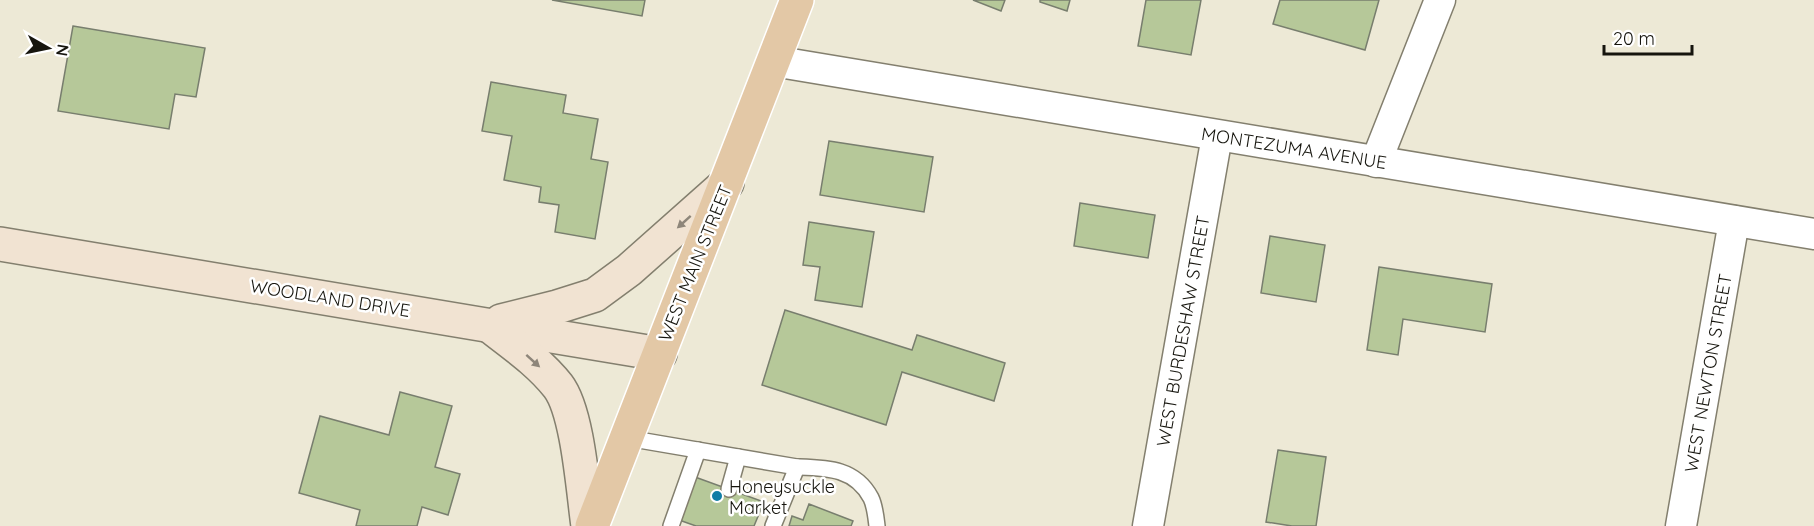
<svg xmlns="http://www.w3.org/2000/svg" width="1814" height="526" font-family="Quicksand,sans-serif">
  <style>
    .building { fill: #b6c899; stroke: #787e6e; stroke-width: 1.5 }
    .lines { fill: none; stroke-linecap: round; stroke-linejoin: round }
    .service-casing { stroke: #837f6e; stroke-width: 18 }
    .minor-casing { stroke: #837f6e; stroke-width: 33 }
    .secondary-casing { stroke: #837f6e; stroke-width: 36 }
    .primary-casing { stroke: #fff; stroke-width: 36 }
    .service { stroke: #fff; stroke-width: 15 }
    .minor { stroke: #fff; stroke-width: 30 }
    .secondary { stroke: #f1e3d2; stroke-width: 33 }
    .primary { stroke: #e3c8a6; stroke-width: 33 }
    .oneway { fill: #8e867a }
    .poi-dot { fill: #0f7da6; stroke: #fff; stroke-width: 2 }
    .labels { text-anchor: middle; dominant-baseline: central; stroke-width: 5; stroke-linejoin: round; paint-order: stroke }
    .street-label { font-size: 18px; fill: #16150e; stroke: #fff }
    .poi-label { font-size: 18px; fill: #16150e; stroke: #fff; text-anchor: start }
  </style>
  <rect width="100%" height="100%" fill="#ede9d6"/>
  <!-- building -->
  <g class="building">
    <polygon points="552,0 645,0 642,16"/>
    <polygon points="973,0 1005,0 1001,11"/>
    <polygon points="1040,0 1070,0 1067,11 1040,2"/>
    <polygon points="1146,0 1201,0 1191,55 1138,46"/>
    <polygon points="1280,0 1379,0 1365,50 1273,24"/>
    <polygon points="73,26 205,48 196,97 175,94 169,129 58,111"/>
    <polygon points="491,82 566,95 563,113 598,119 591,159 608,162 595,239 555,232 559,205 539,202 541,187 504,180 512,136 482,131"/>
    <polygon points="829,141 933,157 924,212 820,195"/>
    <polygon points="1080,203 1155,215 1148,258 1074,246"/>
    <polygon points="809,222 874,232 862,307 815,300 820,267 803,265"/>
    <polygon points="1270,236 1325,245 1316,302 1261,293"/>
    <polygon points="1379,267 1492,284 1485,332 1403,319 1398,355 1367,350"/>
    <polygon points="785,310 912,350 917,335 1005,363 994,401 902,372 886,425 762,385"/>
    <polygon points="400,392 452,406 435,467 460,474 448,515 422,507 417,526 356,526 360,510 299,493 320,416 389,435"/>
    <polygon points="1278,450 1326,457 1316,526 1292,526 1266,522"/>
    <polygon points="695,477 764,502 754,526 696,526 679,520"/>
    <polygon points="809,504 853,521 851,526 789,526 792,516 803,520"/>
  </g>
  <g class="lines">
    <defs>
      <g id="service">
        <polyline points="627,438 797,467 773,526"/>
        <path d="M 797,467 C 827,468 855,468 871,498 C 875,506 876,518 877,526"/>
        <polyline points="729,489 738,457"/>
        <polyline points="671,526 698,450"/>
      </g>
      <g id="minor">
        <polyline points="773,61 1814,234"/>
        <polyline points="1376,162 1440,0"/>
        <polyline points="1148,526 1217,136"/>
        <polyline points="1681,526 1734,221"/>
      </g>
      <g id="secondary">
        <polyline points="0,244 660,354"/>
        <polyline points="501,321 557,307 595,295 629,270 727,183"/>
        <path d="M 491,327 C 514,345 539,362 558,386 C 578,412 583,491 588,526"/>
      </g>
      <polyline id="primary" points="592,526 797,0"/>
    </defs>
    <!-- service casing -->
    <use href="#service" class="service-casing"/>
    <!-- minor casing -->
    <use href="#minor" class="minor-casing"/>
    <!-- secondary casing -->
    <use href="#secondary" class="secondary-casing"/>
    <!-- primary casing -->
    <use href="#primary" class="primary-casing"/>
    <!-- service -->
    <use href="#service" class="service"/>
    <!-- minor -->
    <use href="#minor" class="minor"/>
    <!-- secondary -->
    <use href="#secondary" class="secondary"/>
    <!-- primary -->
    <use href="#primary" class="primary"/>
  </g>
  <!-- one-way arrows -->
  <defs><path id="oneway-solid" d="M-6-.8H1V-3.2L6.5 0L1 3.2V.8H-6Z" transform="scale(1.5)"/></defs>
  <g class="oneway">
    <use href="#oneway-solid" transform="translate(684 222) rotate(138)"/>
    <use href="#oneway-solid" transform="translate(533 361) rotate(42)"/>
  </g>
  <!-- markers -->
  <circle class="poi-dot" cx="717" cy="496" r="6"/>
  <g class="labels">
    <!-- street labels -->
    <g class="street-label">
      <text transform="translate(1294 148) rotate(9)">MONTEZUMA AVENUE</text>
      <text transform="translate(695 263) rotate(-68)">WEST MAIN STREET</text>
      <text transform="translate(330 298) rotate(9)">WOODLAND DRIVE</text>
      <text transform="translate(1183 331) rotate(-80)">WEST BURDESHAW STREET</text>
      <text transform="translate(1708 373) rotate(-80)">WEST NEWTON STREET</text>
    </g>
    <!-- poi labels -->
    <g class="poi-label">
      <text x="729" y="486">Honeysuckle<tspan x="729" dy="21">Market</tspan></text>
    </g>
  </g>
  <!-- north arrow -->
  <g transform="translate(48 48) rotate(99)" stroke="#ffffff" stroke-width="4.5" paint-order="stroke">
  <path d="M0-4.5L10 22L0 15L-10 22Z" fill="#16150e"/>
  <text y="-9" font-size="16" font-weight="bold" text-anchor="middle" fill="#16150e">N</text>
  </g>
  <!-- scale -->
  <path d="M1604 45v9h88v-9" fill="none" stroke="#16150e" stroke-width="3"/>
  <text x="1613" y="45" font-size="18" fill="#16150e" stroke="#ffffff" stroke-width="4.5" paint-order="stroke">20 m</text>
</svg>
